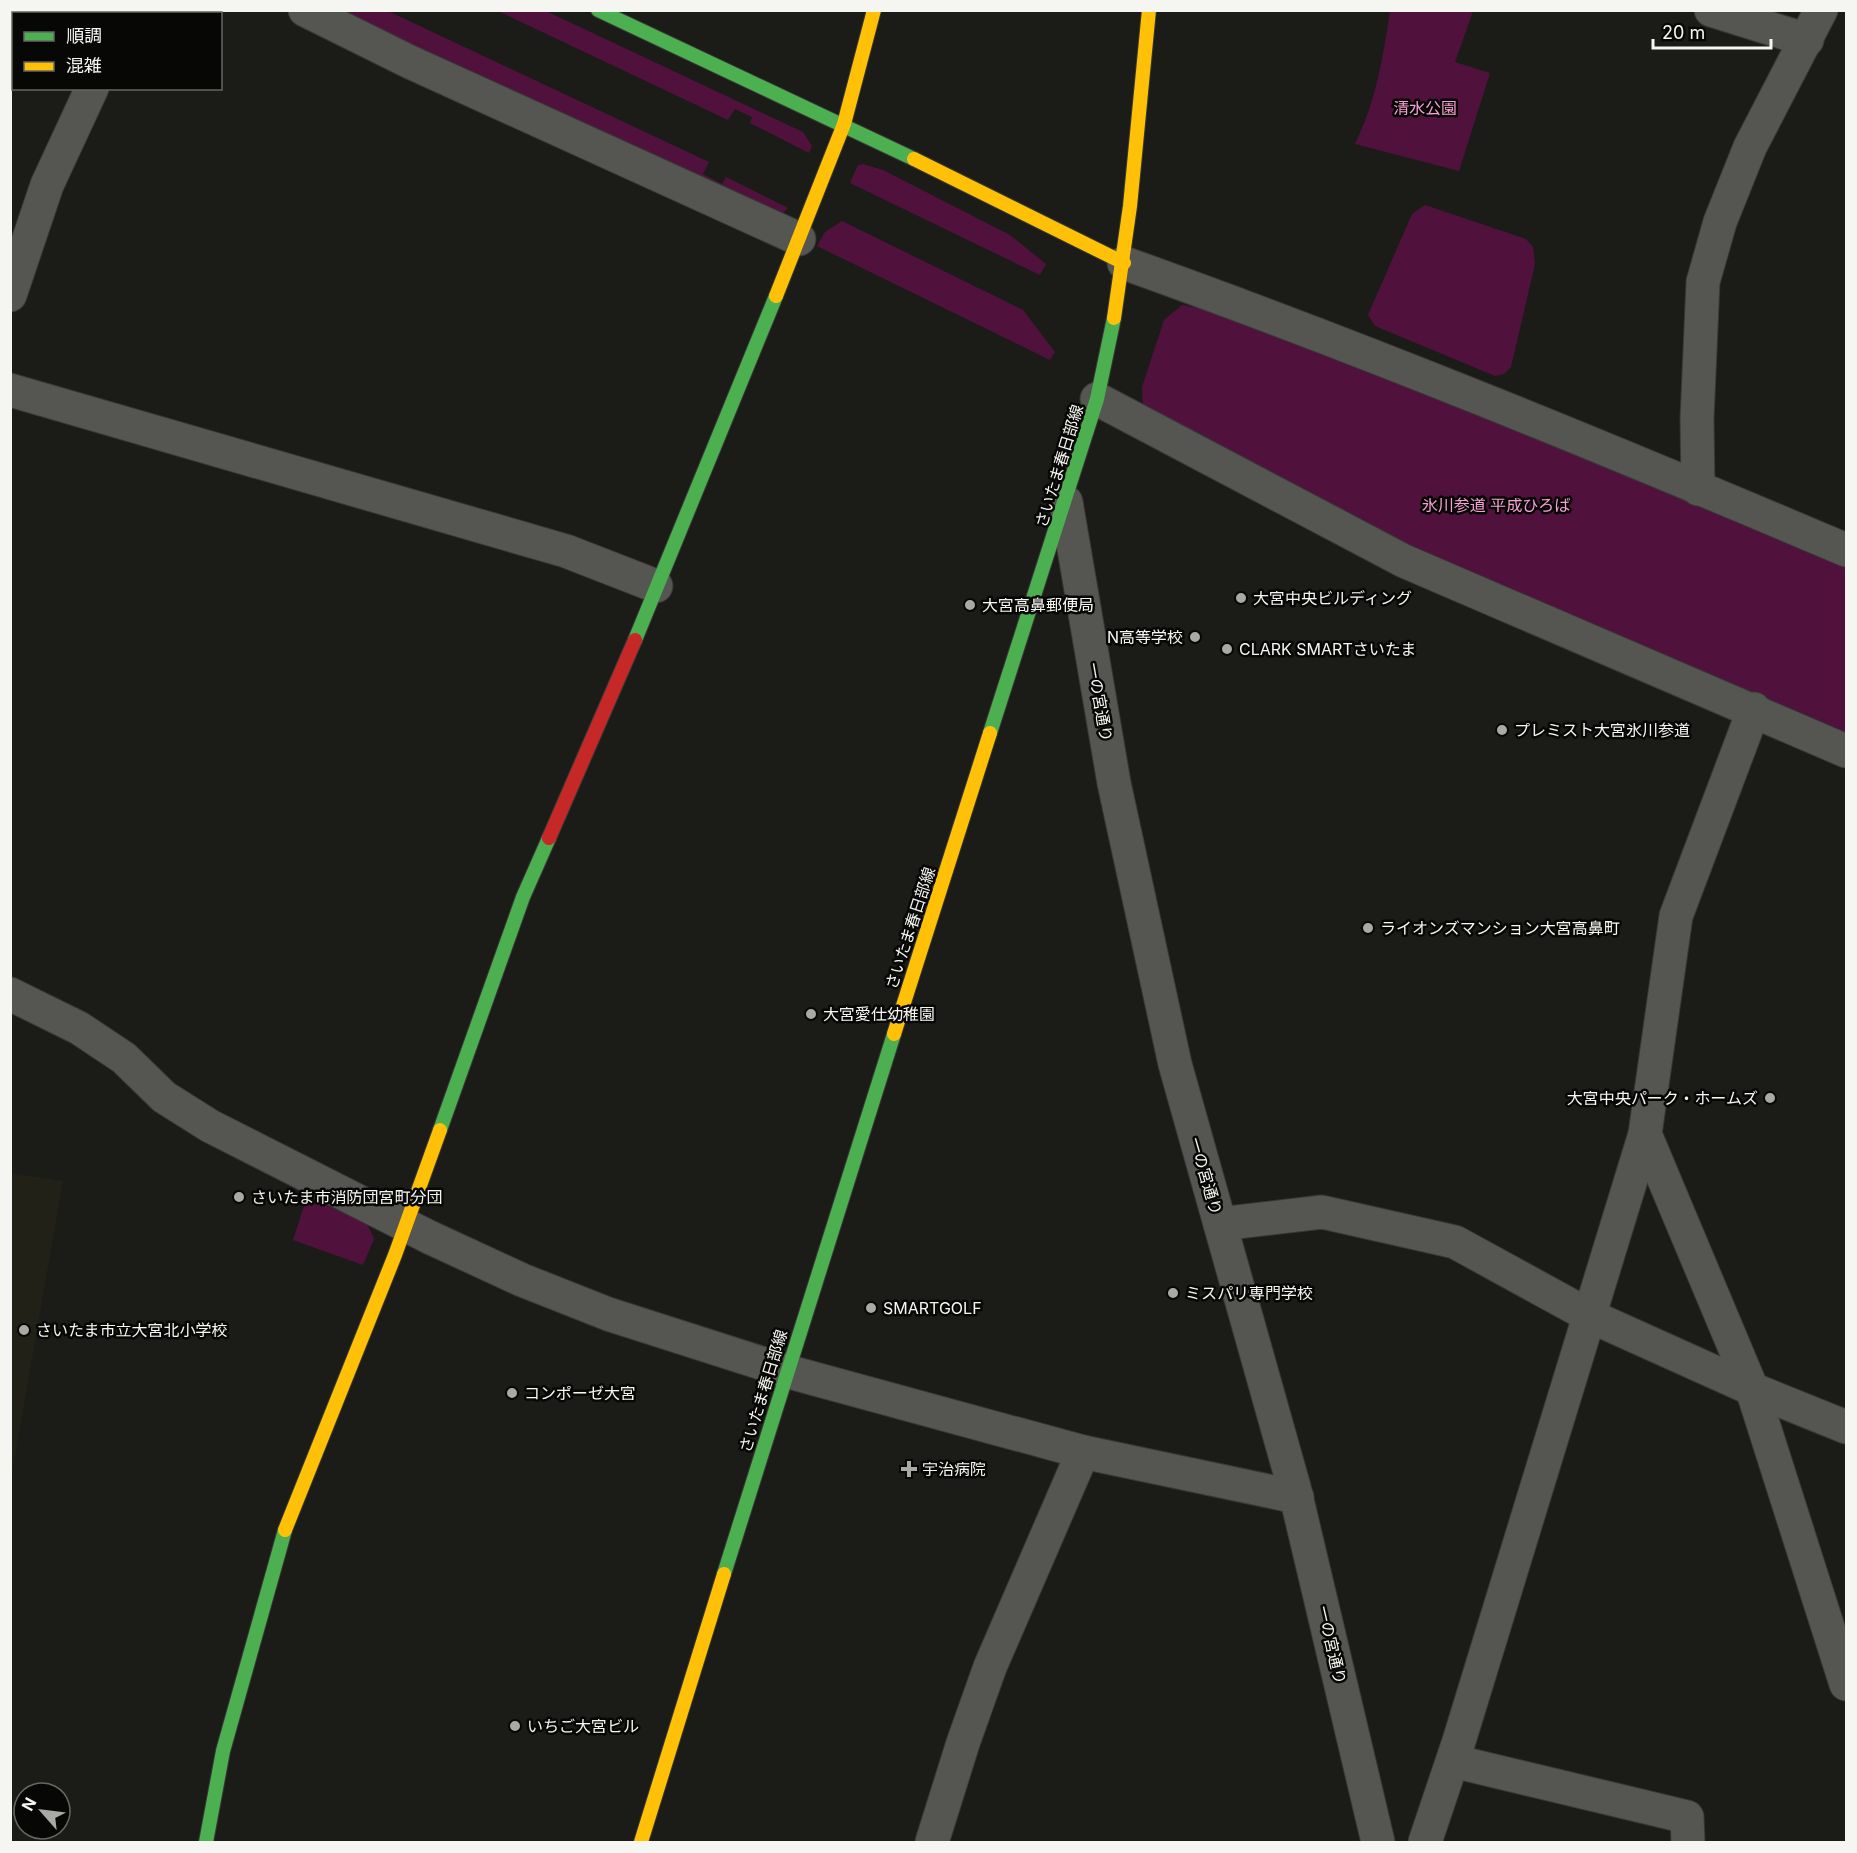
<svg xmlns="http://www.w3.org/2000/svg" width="1857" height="1853" font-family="Inter,'Noto Sans JP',sans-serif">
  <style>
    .built { fill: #222117 }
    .green { fill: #50123d }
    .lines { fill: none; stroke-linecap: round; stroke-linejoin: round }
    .street-casing { stroke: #383836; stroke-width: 35 }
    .fast-casing { stroke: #383836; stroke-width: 16 }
    .slow-casing { stroke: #383836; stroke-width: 16 }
    .jam-casing { stroke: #383836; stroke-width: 16 }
    .street { stroke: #555552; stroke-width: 33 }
    .fast { stroke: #4caf50; stroke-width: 14 }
    .slow { stroke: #ffc107; stroke-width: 14 }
    .jam { stroke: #c62828; stroke-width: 14 }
    .poi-dot { fill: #a9a9a5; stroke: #070705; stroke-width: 2 }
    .labels { text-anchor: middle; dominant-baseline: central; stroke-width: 5; stroke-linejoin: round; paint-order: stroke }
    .park-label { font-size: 16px; fill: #f6a0d5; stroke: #070705 }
    .street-label { font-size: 16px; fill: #f5f5f1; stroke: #070705 }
    .poi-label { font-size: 16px; fill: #f5f5f1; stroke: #070705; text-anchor: start }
  </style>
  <rect width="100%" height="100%" fill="#1b1b18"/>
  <!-- built -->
  <polygon class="built" points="11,1173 63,1181 11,1479 10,1173"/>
  <!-- green -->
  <g class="green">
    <polygon points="333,11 388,11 709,162 703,174 722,184 726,177 788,208 780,216"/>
    <polygon points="498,11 546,11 803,132 812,146 809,153 750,123 752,117 735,109 728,120"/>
    <path d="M 1390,11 L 1473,11 L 1455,62 L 1490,73 L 1459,171 L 1355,144 C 1376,101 1383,58 1390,11 Z"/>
    <polygon points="863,164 883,170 1010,235 1046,264 1040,275 850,183 858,165"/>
    <polygon points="1425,205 1526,239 1533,247 1535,264 1511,367 1504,374 1495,376 1375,326 1368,315 1412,214"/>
    <polygon points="842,221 1023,310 1055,352 1050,360 817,246 825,232"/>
    <polygon points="1182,305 1211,310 1279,332 1681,496 1846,568 1846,745 1467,581 1143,407 1142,387 1164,320"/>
    <polygon points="307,1197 366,1221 374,1239 363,1265 293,1240"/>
  </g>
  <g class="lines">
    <defs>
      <g id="street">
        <polyline points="305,10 410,62 799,239"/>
        <polyline points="1711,10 1807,40"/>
        <polyline points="128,14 129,10"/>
        <path d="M 1124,263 C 1368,350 1608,449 1846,550"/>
        <polyline points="10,295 47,185 92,88"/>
        <polyline points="10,390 566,551 656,586"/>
        <polyline points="1097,399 1404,561 1846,751"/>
        <polyline points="1698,489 1697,419 1703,282 1720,222 1750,147 1821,10"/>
        <polyline points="1066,502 1114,783 1175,1064 1294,1487 1378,1842"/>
        <polyline points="1754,709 1676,916 1645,1134 1752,1389 1846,1684"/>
        <polyline points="10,994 79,1028 124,1058 164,1097 210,1126 429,1237 522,1280 608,1314 786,1371 1083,1452 1297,1497"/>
        <polyline points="1220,1224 1322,1212 1455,1242 1590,1316 1752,1389 1846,1427"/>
        <polyline points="1453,1761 1687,1817 1688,1842"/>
        <polyline points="932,1842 963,1743 990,1667 1083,1452"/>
        <polyline points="1425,1842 1459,1741 1645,1134"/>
      </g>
      <g id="fast">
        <polyline points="598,10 914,159"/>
        <polyline points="635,640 776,296"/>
        <polyline points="990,733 1097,399 1114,318"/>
        <polyline points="440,1130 523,897 549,838"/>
        <polyline points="724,1574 894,1034"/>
        <polyline points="206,1842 223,1751 285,1530"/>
      </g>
      <g id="slow">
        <polyline points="914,159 1124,263"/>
        <polyline points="776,296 844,124 874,10"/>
        <polyline points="1114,318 1130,206 1149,10"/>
        <polyline points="894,1034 990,733"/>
        <polyline points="285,1530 395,1255 440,1130"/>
        <polyline points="641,1842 724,1574"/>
      </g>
      <polyline id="jam" points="549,838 635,640"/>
    </defs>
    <!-- street casing -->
    <use href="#street" class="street-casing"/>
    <!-- fast casing -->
    <use href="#fast" class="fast-casing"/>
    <!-- slow casing -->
    <use href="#slow" class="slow-casing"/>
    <!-- jam casing -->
    <use href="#jam" class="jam-casing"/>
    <!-- street -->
    <use href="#street" class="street"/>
    <!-- fast -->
    <use href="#fast" class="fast"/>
    <!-- slow -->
    <use href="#slow" class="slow"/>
    <!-- jam -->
    <use href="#jam" class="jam"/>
  </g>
  <!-- markers -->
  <g class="poi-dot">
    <circle cx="1241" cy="598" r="6"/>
    <circle cx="970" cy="605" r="6"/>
    <circle cx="1195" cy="637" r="6"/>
    <circle cx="1227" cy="649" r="6"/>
    <circle cx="1502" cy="730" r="6"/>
    <circle cx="1368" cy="928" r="6"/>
    <circle cx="811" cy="1014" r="6"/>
    <circle cx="1770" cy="1098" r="6"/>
    <circle cx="239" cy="1197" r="6"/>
    <circle cx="1173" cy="1293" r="6"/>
    <circle cx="871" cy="1308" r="6"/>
    <circle cx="24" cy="1330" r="6"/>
    <circle cx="512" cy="1393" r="6"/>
    <path d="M906 1460h6v6h6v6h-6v6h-6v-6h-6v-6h6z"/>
    <circle cx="515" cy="1726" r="6"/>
  </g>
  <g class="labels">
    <!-- park labels -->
    <g class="park-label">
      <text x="1425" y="108">清水公園</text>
      <text x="1496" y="505">氷川参道 平成ひろば</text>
    </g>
    <!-- street labels -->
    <g class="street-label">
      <text transform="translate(1059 466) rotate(-73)">さいたま春日部線</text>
      <text transform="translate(1100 702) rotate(80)">一の宮通り</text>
      <text transform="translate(910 928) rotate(-72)">さいたま春日部線</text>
      <text transform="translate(1206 1176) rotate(74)">一の宮通り</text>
      <text transform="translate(763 1391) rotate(-73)">さいたま春日部線</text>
      <text transform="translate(1332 1645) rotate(77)">一の宮通り</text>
    </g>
    <!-- poi labels -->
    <g class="poi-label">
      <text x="1253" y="598">大宮中央ビルディング</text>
      <text x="982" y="605">大宮高鼻郵便局</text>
      <text x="1183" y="637" text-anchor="end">N高等学校</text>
      <text x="1239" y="649">CLARK SMARTさいたま</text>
      <text x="1514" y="730">プレミスト大宮氷川参道</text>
      <text x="1380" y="928">ライオンズマンション大宮高鼻町</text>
      <text x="823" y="1014">大宮愛仕幼稚園</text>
      <text x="1758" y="1098" text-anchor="end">大宮中央パーク・ホームズ</text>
      <text x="251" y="1197">さいたま市消防団宮町分団</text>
      <text x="1185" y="1293">ミスパリ専門学校</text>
      <text x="883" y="1308">SMARTGOLF</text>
      <text x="36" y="1330">さいたま市立大宮北小学校</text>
      <text x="524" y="1393">コンポーゼ大宮</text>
      <text x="922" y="1469">宇治病院</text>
      <text x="527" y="1726">いちご大宮ビル</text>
    </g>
  </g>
  <!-- border -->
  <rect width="1857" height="1853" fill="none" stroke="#f5f5f1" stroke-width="24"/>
  <!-- legend -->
  <rect x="12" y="12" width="210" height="78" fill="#070705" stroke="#666663" stroke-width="1.5"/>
  <rect x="24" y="32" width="30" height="9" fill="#4caf50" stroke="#666663" stroke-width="1.5"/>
  <text x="66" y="42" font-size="18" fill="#f5f5f1">順調</text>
  <rect x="24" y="62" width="30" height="9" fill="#ffc107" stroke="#666663" stroke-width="1.5"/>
  <text x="66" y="72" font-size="18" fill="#f5f5f1">混雑</text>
  <!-- north arrow -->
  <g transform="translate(42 1811) rotate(298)"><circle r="28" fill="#070705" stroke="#666663" stroke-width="1.5"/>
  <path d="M0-4.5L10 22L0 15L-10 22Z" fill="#a9a9a5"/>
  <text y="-9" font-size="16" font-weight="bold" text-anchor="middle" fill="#f5f5f1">N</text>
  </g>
  <!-- scale -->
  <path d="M1653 39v9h118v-9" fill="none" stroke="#f5f5f1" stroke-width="3"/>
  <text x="1662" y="39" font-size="18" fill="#f5f5f1" stroke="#070705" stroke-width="4.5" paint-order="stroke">20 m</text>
</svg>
